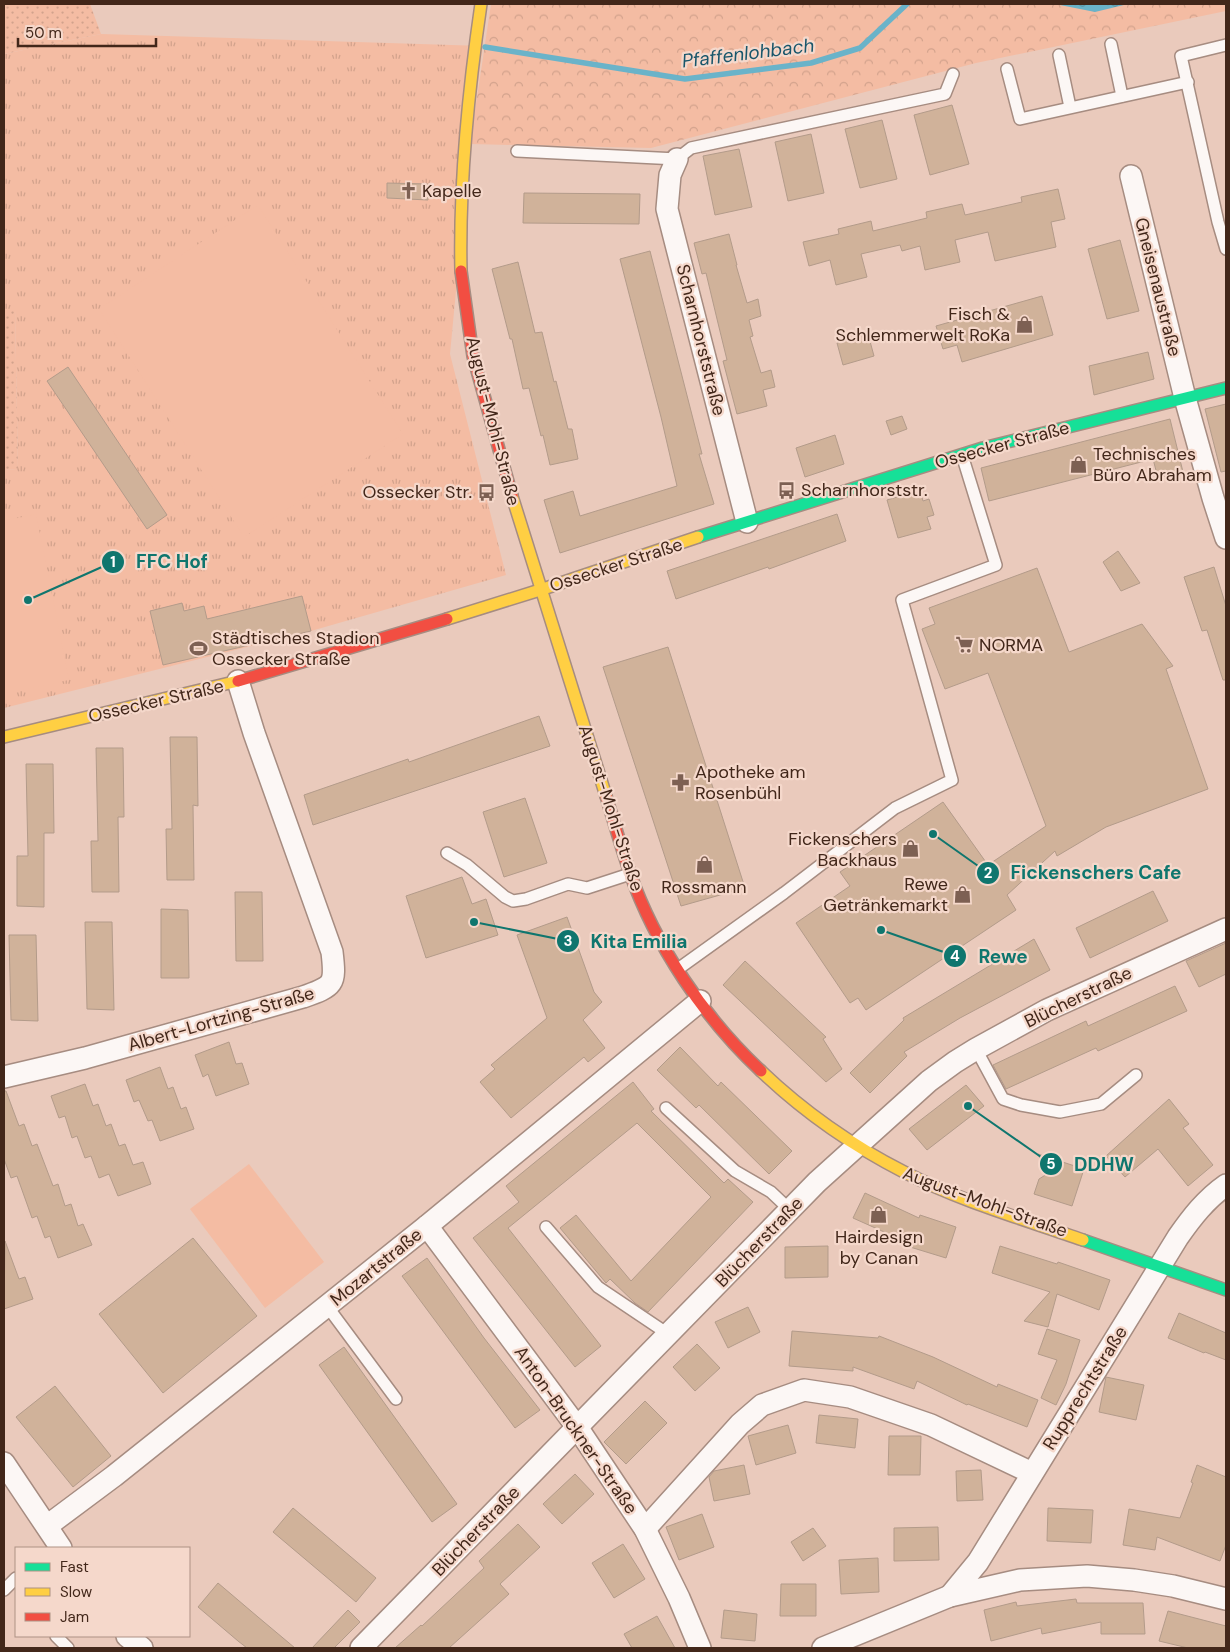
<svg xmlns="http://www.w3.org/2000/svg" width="1230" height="1652" font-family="'DM Sans',sans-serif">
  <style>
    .grass { fill: url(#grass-tufts) }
    .park { fill: url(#park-crowns) }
    .garden { fill: url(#garden-dots) }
    .pitch { fill: #f4bca3 }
    .water { fill: url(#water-ripples) }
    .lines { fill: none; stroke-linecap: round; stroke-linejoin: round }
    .stream { stroke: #6ab3c9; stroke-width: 5.5 }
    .building { fill: #d0b29a; stroke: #b39b8a }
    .lane-casing { stroke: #a68c81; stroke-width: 14 }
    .street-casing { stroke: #a68c81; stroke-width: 24 }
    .fast-casing { stroke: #a68c81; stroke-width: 14 }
    .slow-casing { stroke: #a68c81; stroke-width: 14 }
    .jam-casing { stroke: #a68c81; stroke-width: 14 }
    .lane { stroke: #fcf7f5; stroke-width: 11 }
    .street { stroke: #fcf7f5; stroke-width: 21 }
    .fast { stroke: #16e098; stroke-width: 11 }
    .slow { stroke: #ffcf43; stroke-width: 11 }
    .jam { stroke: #f24e42; stroke-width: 11 }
    .labels { text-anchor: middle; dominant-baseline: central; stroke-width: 4.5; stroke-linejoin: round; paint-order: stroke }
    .poi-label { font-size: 18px; fill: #42271a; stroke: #f5d8cb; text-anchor: start }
    .street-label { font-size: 18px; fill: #42271a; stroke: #f5d8cb }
    .water-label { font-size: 19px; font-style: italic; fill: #18566b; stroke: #f5d8cb }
    .leader { fill: none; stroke: #0f766e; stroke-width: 2 }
    .callout-dot { fill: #0f766e; stroke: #f5d8cb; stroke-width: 2 }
    .mark-label { font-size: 15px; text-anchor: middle; font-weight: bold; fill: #fff }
    .callout-label { font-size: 19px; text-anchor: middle; font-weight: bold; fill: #0f766e; stroke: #f5d8cb; stroke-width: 4.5; stroke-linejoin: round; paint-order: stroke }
  </style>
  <defs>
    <pattern id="grass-tufts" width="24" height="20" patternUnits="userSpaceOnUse" patternTransform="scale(1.25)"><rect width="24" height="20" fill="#f4bca3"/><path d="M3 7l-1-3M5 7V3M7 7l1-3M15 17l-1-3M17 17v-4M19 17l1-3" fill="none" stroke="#d2a28c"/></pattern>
    <pattern id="park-crowns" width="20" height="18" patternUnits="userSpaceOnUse" patternTransform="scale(1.25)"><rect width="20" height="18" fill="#f4bca3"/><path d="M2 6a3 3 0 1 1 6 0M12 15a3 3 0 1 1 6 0" fill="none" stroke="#d2a28c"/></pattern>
    <pattern id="garden-dots" width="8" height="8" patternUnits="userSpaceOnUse" patternTransform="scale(1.25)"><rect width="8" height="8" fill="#f4bca3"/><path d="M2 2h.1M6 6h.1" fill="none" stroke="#d2a28c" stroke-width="1.8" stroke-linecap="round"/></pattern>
    <pattern id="water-ripples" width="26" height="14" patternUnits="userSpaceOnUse" patternTransform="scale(1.25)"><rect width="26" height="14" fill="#6ab3c9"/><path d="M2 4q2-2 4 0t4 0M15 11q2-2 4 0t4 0" fill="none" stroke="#5992a2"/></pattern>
  </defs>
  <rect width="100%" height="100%" fill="#eacabc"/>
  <!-- grass -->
  <polygon class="grass" points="101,34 483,46 470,144 450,354 506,575 311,631 4,708 4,470 18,469 15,309 4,309 4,54"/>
  <!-- park -->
  <polygon class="park" points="491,4 1226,4 1226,11 976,63 651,148 470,144"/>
  <!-- garden -->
  <g class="garden">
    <polygon points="4,4 90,4 101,34 4,54"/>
    <polygon points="4,309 15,309 18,469 4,470"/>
  </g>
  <!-- pitch -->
  <g class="pitch">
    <polygon points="258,205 403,434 244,537 99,309"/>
    <polygon points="36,514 69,680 4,693 4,521"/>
    <polygon points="249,1164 324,1262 265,1308 190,1209"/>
  </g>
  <!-- water -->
  <polygon class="water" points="1055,4 1128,4 1095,12"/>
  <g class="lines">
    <!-- stream -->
    <polyline class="stream" points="485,47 685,79 811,63 860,48 907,4"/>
  </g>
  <!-- building -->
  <g class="building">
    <polygon points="952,105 969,164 930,175 914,115"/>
    <polygon points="882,120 897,179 860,188 845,129"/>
    <polygon points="811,134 824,193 788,201 775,142"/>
    <polygon points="739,149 752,207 715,215 703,156"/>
    <polygon points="387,183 428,184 428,200 387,198"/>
    <polygon points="1058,189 1065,219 1051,222 1056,247 995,261 988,232 955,240 960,262 925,270 920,246 902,251 900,245 861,254 867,277 836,285 830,260 809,266 803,242 839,234 838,229 871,221 873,231 927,218 926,212 962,204 965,215 1022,202 1021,197"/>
    <polygon points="524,193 640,194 639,224 523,223"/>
    <polygon points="729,234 737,265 736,265 747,303 758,299 761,316 749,320 753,336 750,337 761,373 771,370 775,387 763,390 767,406 737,414 723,361 727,360 717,319 706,273 702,274 694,243"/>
    <polygon points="1120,240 1139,311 1107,319 1088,249"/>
    <polygon points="650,251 702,454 699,454 714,504 560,553 544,500 573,491 580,516 677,486 661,417 620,259"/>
    <polygon points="518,262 535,333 542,332 554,382 556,381 568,429 572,429 578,459 550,465 543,435 541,436 529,388 523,389 512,339 510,339 492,269"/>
    <polygon points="1042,296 1053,335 962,362 957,345 943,349 936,326"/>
    <polygon points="868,334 874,356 843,365 837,343"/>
    <polygon points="1148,352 1154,379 1094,395 1089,366"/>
    <polygon points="68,367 167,515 147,529 47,381"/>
    <polygon points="1226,404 1226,471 1221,472 1205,409"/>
    <polygon points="902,416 907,429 891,435 886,421"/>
    <polygon points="1170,419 1183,472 1158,478 1153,459 989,501 981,468"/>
    <polygon points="835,435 844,464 805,477 796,448"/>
    <polygon points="920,490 923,501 929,499 934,515 927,517 931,529 898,538 887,500"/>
    <polygon points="837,514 846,541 769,569 768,567 676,599 667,571"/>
    <polygon points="1118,551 1140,583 1121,591 1103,562"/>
    <polygon points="1214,567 1226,606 1226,680 1223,680 1207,630 1202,631 1184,577"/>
    <polygon points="1037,568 1069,652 1142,624 1173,666 1166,669 1208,789 1106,827 1057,856 1055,851 1007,895 1016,910 866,1010 858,998 850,1003 796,923 850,886 840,872 943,802 988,865 1046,826 988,673 945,689 922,629 935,624 929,608"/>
    <polygon points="302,596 311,631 163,665 150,611 182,603 184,611 204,606 207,619"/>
    <polygon points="668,647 745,888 681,906 603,667"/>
    <polygon points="539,716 550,746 313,825 304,795 408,759 409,762"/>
    <polygon points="170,737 197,737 198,806 193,805 194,880 167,880 166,829 172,829"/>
    <polygon points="96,748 123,748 124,817 118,817 119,892 92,892 91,841 98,841"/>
    <polygon points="26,764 53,764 54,833 44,833 44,907 17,906 17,856 28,856"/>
    <polygon points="525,798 547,863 504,877 483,812"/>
    <polygon points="462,877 472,904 486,899 498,935 426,958 406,896"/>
    <polygon points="1153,891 1168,921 1090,958 1076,928"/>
    <polygon points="235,892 262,892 263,961 236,961"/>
    <polygon points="161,909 188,910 189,978 161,978"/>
    <polygon points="567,917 594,992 602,1002 583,1020 605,1048 588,1062 584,1057 511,1118 480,1082 495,1069 491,1065 547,1018 517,935"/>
    <polygon points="85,922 112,922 114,1010 87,1009"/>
    <polygon points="9,935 36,935 38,1021 11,1020"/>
    <polygon points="1034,939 1050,970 960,1018 904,1052 907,1056 870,1093 850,1073 904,1020 903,1018"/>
    <polygon points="1226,943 1226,974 1199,987 1186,961"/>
    <polygon points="745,961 826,1037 823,1039 842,1069 826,1082 723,985"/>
    <polygon points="1175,986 1187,1011 1098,1051 1096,1048 1006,1089 993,1065 1086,1021 1088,1026"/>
    <polygon points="229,1042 236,1064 242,1063 249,1084 216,1096 208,1074 203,1077 195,1055"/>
    <polygon points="680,1047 718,1086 721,1082 792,1151 769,1174 699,1105 696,1108 657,1070"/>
    <polygon points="160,1067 168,1089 173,1087 181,1109 186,1107 194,1129 160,1141 152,1120 148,1121 139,1100 134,1102 126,1080"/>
    <polygon points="633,1082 654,1109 651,1111 724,1183 728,1179 753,1202 648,1312 635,1303 610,1279 606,1283 560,1228 576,1215 631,1281 711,1197 637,1123 508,1228 601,1346 575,1367 473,1238 519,1202 506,1186"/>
    <polygon points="85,1084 93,1106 98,1104 106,1126 111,1124 119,1146 125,1144 133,1165 143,1162 151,1184 118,1196 109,1174 99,1178 91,1156 85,1158 77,1136 72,1138 65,1116 59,1118 51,1096"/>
    <polygon points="966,1085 984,1106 927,1150 909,1129"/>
    <polygon points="4,1091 6,1091 19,1126 24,1124 32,1146 37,1144 53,1186 58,1184 65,1206 71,1204 78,1226 83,1224 92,1245 58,1258 50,1236 45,1238 37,1216 32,1218 17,1176 11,1178 4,1159"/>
    <polygon points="1169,1099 1189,1124 1183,1128 1213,1165 1188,1186 1158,1149 1125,1177 1106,1156"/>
    <polygon points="1038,1154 1084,1169 1072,1206 1034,1194 1039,1179 1047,1174"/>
    <polygon points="865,1193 919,1218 920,1215 956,1227 946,1258 910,1247 911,1244 853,1218"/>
    <polygon points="193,1238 257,1316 163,1393 99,1314"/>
    <polygon points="5,1241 19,1279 25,1277 33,1299 4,1309"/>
    <polygon points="828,1246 828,1277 785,1278 785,1247"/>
    <polygon points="1000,1246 1057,1264 1058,1262 1110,1280 1099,1310 1057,1294 1048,1327 1024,1321 1050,1292 992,1273"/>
    <polygon points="427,1258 484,1338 540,1410 515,1428 402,1276"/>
    <polygon points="748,1307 760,1332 728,1348 715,1322"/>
    <polygon points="1179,1313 1226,1333 1226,1360 1205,1352 1204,1353 1168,1338"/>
    <polygon points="1047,1329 1080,1340 1066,1384 1056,1405 1041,1398 1057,1360 1038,1354"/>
    <polygon points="792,1331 878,1338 879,1336 933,1357 997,1387 998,1384 1038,1400 1027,1427 968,1404 967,1405 917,1381 914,1389 853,1367 853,1371 789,1366"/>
    <polygon points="697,1344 720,1368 695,1391 673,1367"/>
    <polygon points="344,1347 457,1504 432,1522 319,1365"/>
    <polygon points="1106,1377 1144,1385 1136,1420 1099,1412"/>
    <polygon points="55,1386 111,1456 73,1487 16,1417"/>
    <polygon points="645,1401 667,1423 626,1464 604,1442"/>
    <polygon points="819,1415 858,1419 855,1448 816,1443"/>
    <polygon points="788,1425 796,1453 756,1465 748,1436"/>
    <polygon points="889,1436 921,1436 920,1475 888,1475"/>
    <polygon points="744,1465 750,1494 714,1501 709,1477 714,1471"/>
    <polygon points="1197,1465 1226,1477 1226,1545 1220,1561 1157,1537 1155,1550 1123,1545 1129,1509 1180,1518 1193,1483 1191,1482"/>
    <polygon points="981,1470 983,1500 957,1501 956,1471"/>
    <polygon points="575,1474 594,1494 562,1524 543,1504"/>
    <polygon points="293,1508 376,1578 356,1602 273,1532"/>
    <polygon points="1048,1508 1093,1510 1091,1543 1047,1541"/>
    <polygon points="702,1514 714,1547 679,1560 666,1527"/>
    <polygon points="518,1524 540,1547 500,1584 509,1594 449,1648 395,1648 421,1625 422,1626 484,1568 479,1561"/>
    <polygon points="938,1527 939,1560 894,1561 894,1528"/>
    <polygon points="813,1528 826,1546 803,1561 791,1542"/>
    <polygon points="623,1544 645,1579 614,1598 592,1563"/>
    <polygon points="878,1558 879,1592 841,1594 839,1560"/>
    <polygon points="218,1583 258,1617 295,1648 247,1648 238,1641 198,1607"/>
    <polygon points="781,1584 816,1584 816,1616 780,1616"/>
    <polygon points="1076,1599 1077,1603 1143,1603 1145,1634 1101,1634 1101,1622 1042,1634 1041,1628 991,1641 984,1610 1016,1602 1017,1606"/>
    <polygon points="348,1610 360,1622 334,1648 312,1648"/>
    <polygon points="724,1610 757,1614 755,1641 721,1638"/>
    <polygon points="1168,1611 1226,1626 1226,1648 1188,1648 1159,1641"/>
    <polygon points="657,1616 675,1648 632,1648 624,1634"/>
  </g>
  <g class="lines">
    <defs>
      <g id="lane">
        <polyline points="1111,44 1122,96"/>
        <polyline points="1226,45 1181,56 1218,222 1226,249"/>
        <polyline points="1059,55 1070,107"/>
        <polyline points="1007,69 1020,119 1188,82"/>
        <polyline points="517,151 677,159 691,148 945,94 953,74"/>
        <polyline points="447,853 467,865 505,897 513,901 526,899 568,884 587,888 630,874"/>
        <polyline points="678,969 784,893 895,808 952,780 902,600 996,565 962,455"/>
        <polyline points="976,1049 1003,1099 1021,1105 1060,1112 1101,1104 1136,1075"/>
        <polyline points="666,1108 735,1171 771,1192 790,1210"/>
        <polyline points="546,1227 598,1287 668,1334"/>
        <polyline points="327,1306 396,1399"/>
        <polyline points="4,1590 16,1578"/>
        <polyline points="56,1636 68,1648"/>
      </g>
      <g id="street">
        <polyline points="677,159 670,175 667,209 747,522"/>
        <polyline points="1131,176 1185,398 1213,498 1226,538"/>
        <path d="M 4,1077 L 85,1058 L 303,997 C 334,986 336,985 332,952 L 254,733 L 238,681"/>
        <polyline points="427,1226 577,1427 645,1529 679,1598 700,1648"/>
        <polyline points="4,1463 61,1548"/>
        <polyline points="47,1526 114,1476 427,1226 700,1001"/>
        <polyline points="645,1529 740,1424 762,1405 804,1390 850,1397 931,1425 1032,1473"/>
        <path d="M 950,1596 L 978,1562 L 1178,1237 C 1192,1217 1206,1199 1226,1185"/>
        <polyline points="127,1636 142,1648"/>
        <polyline points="361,1648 817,1182 929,1081 955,1062 976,1049 1047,1010 1226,929"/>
        <polyline points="823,1648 950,1596 1020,1580 1087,1576 1134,1580 1173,1586 1226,1599"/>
      </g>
      <g id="fast">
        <polyline points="698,537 983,448 1226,388"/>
        <polyline points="1083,1240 1226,1290"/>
      </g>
      <g id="slow">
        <path d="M 461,271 C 459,181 468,93 481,4"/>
        <polyline points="512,496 606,796"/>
        <polyline points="447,619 540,590 698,537"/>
        <polyline points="4,737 238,681"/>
        <path d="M 761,1071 C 804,1112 851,1145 904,1172 C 960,1201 1023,1219 1083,1240"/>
      </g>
      <g id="jam">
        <polyline points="461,271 473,356 512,496"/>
        <polyline points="238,681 447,619"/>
        <path d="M 606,796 C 614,822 621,847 630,873 C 655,945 705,1019 761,1071"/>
      </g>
    </defs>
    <!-- lane casing -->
    <use href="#lane" class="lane-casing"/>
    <!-- street casing -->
    <use href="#street" class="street-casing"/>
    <!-- fast casing -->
    <use href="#fast" class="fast-casing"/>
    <!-- slow casing -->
    <use href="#slow" class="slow-casing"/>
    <!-- jam casing -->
    <use href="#jam" class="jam-casing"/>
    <!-- lane -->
    <use href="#lane" class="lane"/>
    <!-- street -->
    <use href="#street" class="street"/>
    <!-- fast -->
    <use href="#fast" class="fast"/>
    <!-- slow -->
    <use href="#slow" class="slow"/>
    <!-- jam -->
    <use href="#jam" class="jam"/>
  </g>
  <!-- icons -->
  <defs>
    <symbol id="church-bare" viewBox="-9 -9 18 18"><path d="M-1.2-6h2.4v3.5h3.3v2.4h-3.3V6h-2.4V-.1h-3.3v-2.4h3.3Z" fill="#7d6053" stroke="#f5d8cb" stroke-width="2.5" paint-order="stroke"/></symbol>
    <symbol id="shop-bare" viewBox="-9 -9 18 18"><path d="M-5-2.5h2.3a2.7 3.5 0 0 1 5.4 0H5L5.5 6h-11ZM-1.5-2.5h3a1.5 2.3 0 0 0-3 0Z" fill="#7d6053" stroke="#f5d8cb" stroke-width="2.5" paint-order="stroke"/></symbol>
    <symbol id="bus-bare" viewBox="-9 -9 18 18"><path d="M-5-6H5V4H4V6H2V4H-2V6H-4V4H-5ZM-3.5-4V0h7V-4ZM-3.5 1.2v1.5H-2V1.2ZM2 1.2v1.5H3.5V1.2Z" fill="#7d6053" stroke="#f5d8cb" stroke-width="2.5" paint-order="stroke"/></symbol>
    <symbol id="supermarket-bare" viewBox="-9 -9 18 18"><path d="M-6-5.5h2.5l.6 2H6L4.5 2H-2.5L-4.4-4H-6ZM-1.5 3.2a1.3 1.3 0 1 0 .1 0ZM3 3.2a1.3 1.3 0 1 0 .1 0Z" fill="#7d6053" stroke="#f5d8cb" stroke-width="2.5" paint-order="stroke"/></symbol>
    <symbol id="stadium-bare" viewBox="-9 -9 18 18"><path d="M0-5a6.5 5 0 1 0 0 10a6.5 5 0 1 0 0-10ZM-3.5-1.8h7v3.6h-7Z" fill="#7d6053" stroke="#f5d8cb" stroke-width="2.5" paint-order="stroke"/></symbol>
    <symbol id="pharmacy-bare" viewBox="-9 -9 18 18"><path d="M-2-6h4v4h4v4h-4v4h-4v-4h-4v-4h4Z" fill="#7d6053" stroke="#f5d8cb" stroke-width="2.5" paint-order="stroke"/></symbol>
  </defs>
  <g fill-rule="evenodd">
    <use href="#church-bare" x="396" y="178" width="25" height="25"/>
    <use href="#shop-bare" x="1012" y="312" width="25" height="25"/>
    <use href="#shop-bare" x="1066" y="452" width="25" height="25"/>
    <use href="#bus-bare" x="774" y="478" width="25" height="25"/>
    <use href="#bus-bare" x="474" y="480" width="25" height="25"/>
    <use href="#supermarket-bare" x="952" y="632" width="25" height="25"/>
    <use href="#stadium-bare" x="186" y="636" width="25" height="25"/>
    <use href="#pharmacy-bare" x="668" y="770" width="25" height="25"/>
    <use href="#shop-bare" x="898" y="836" width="25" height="25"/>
    <use href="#shop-bare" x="692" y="852" width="25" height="25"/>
    <use href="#shop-bare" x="950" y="882" width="25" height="25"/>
    <use href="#shop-bare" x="866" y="1202" width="25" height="25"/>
  </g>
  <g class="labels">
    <!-- poi labels -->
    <g class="poi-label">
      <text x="422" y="191">Kapelle</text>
      <text x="1010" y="314" text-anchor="end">Fisch &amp;<tspan x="1010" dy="21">Schlemmerwelt RoKa</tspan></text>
      <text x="1093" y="454">Technisches<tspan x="1093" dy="21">Büro Abraham</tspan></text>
      <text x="801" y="490">Scharnhorststr.</text>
      <text x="472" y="492" text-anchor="end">Ossecker Str.</text>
      <text x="212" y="638">Städtisches Stadion<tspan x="212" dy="21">Ossecker Straße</tspan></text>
      <text x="979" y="645">NORMA</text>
      <text x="695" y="772">Apotheke am<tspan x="695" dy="21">Rosenbühl</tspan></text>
      <text x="897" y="839" text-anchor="end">Fickenschers<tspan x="897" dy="21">Backhaus</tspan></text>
      <text x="948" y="884" text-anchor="end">Rewe<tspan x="948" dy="21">Getränkemarkt</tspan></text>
      <text x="704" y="887" text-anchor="middle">Rossmann</text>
      <text x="879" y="1237" text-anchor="middle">Hairdesign<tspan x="879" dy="21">by Canan</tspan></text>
    </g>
    <!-- street labels -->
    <g class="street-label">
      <text transform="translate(1158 287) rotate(76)">Gneisenaustraße</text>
      <text transform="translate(701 340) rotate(76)">Scharnhorststraße</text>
      <text transform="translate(493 421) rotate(76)">August-Mohl-Straße</text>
      <text transform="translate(1002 445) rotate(-15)">Ossecker Straße</text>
      <text transform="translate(616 565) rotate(-18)">Ossecker Straße</text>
      <text transform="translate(156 701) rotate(-13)">Ossecker Straße</text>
      <text transform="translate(611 808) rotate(72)">August-Mohl-Straße</text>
      <text transform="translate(1078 997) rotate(-26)">Blücherstraße</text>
      <text transform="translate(221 1019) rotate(-16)">Albert-Lortzing-Straße</text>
      <text transform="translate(985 1202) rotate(20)">August-Mohl-Straße</text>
      <text transform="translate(759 1242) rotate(-46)">Blücherstraße</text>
      <text transform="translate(376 1267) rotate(-39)">Mozartstraße</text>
      <text transform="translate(1085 1388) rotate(-58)">Rupprechtstraße</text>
      <text transform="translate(576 1430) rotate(55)">Anton-Bruckner-Straße</text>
      <text transform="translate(476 1531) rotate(-46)">Blücherstraße</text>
    </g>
    <!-- water labels -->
    <g class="water-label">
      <text transform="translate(748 53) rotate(-7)">Pfaffenlohbach</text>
    </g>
  </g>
  <!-- callouts -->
  <path class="leader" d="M28 600L113 562M933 834L988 873M474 922L568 941M881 930L955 956M968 1106L1051 1164"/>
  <g class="callout-dot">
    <circle cx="28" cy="600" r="5"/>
    <circle cx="933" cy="834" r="5"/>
    <circle cx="474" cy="922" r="5"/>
    <circle cx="881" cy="930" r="5"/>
    <circle cx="968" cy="1106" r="5"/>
    <circle cx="113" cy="562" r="12"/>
    <circle cx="988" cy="873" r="12"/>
    <circle cx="568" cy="941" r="12"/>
    <circle cx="955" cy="956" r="12"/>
    <circle cx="1051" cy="1164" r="12"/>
  </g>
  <g class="mark-label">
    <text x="113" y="567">1</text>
    <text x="988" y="878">2</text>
    <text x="568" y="946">3</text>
    <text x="955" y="961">4</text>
    <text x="1051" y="1169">5</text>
  </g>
  <g class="callout-label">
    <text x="172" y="568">FFC Hof</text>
    <text x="1096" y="879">Fickenschers Cafe</text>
    <text x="639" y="948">Kita Emilia</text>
    <text x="1003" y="963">Rewe</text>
    <text x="1104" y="1171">DDHW</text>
  </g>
  <!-- border -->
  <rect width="1230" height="1652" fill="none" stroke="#42271a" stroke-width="10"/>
  <!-- legend -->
  <rect x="15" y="1547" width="175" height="90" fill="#f5d8cb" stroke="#ad9184"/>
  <rect x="25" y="1563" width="25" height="8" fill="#16e098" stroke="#ad9184"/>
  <text x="60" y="1572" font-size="15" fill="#42271a">Fast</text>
  <rect x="25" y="1588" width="25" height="8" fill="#ffcf43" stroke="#ad9184"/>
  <text x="60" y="1597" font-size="15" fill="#42271a">Slow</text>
  <rect x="25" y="1613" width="25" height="8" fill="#f24e42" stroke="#ad9184"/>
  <text x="60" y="1622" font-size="15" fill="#42271a">Jam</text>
  <!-- scale -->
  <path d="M18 38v8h138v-8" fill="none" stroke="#42271a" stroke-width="2.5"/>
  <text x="25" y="38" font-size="15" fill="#42271a" stroke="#f5d8cb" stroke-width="4" paint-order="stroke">50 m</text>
</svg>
